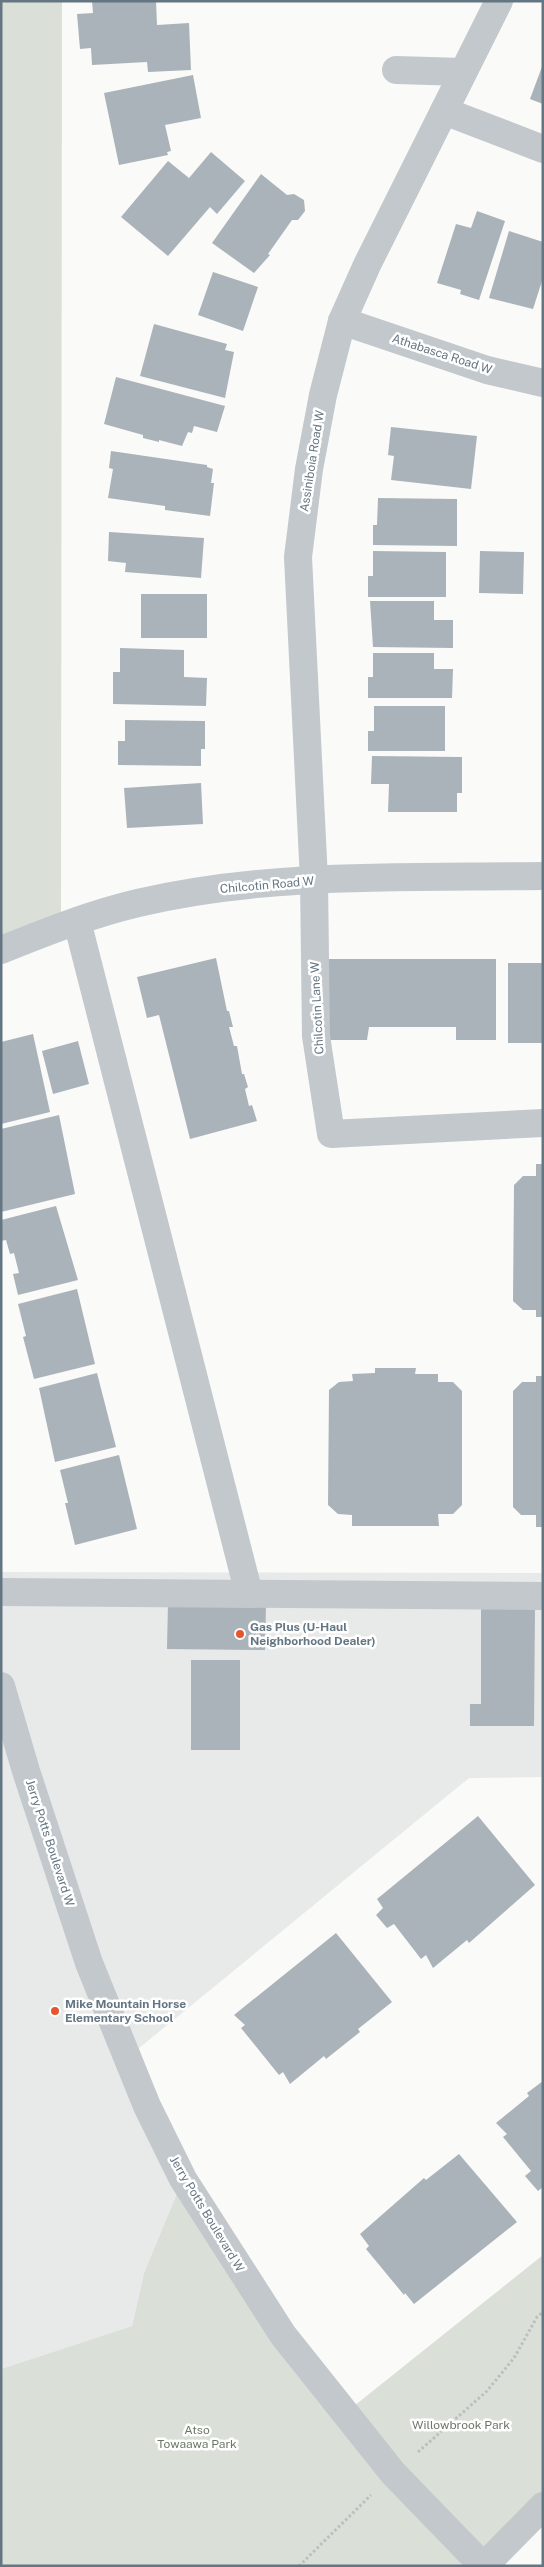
<svg xmlns="http://www.w3.org/2000/svg" width="544" height="2567" font-family="'Public Sans',sans-serif">
  <style>
    .built { fill: #e8e9e9 }
    .green { fill: #dadfd7 }
    .building { fill: #aab3b9 }
    .lines { fill: none; stroke-linecap: round; stroke-linejoin: round }
    .path { stroke: #bbbfc2; stroke-width: 3; stroke-dasharray: 2.5 2.5; stroke-linecap: butt }
    .minor { stroke: #c3c8cc; stroke-width: 28 }
    .poi-dot { fill: #e4572e; stroke: #fff; stroke-width: 2 }
    .labels { text-anchor: middle; dominant-baseline: central; stroke-width: 5; stroke-linejoin: round; paint-order: stroke }
    .street-label { font-size: 12px; fill: #657683; stroke: #fff }
    .poi-label { font-size: 12px; font-weight: bold; fill: #657683; stroke: #fff; text-anchor: start }
    .park-label { font-size: 12px; fill: #687a64; stroke: #fff }
  </style>
  <rect width="100%" height="100%" fill="#fafaf8"/>
  <!-- built -->
  <polygon class="built" points="1,1572 543,1573 543,1777 469,1778 127,2058 183,2179 144,2273 132,2326 1,2369"/>
  <!-- green -->
  <g class="green">
    <polygon points="1,1 62,1 61,925 1,950"/>
    <polygon points="183,2179 344,2414 543,2255 543,2506 484,2566 1,2566 1,2369 132,2326 144,2273"/>
  </g>
  <!-- building -->
  <g class="building">
    <polygon points="92,1 156,1 157,25 189,23 191,70 148,72 147,62 92,65 91,48 80,49 77,14 93,13"/>
    <polygon points="543,64 543,104 530,99"/>
    <polygon points="193,75 201,118 165,125 171,151 167,152 168,155 119,165 104,93"/>
    <polygon points="211,152 245,181 217,214 210,207 168,256 121,217 168,161 189,178"/>
    <polygon points="261,174 287,195 294,194 304,200 305,211 298,220 292,220 268,254 270,255 254,273 212,243"/>
    <polygon points="477,211 505,221 479,300 460,294 461,290 437,283 456,224 471,228"/>
    <polygon points="509,231 543,242 543,278 533,309 489,298"/>
    <polygon points="213,272 258,287 243,331 198,315"/>
    <polygon points="154,324 227,344 225,350 234,352 225,398 140,376"/>
    <polygon points="116,377 225,406 217,432 194,426 192,433 188,432 182,446 159,440 159,442 143,438 143,435 104,424"/>
    <polygon points="391,427 477,436 471,489 391,480 394,456 388,455"/>
    <polygon points="111,451 207,465 207,467 213,469 211,483 214,483 210,516 165,510 165,506 108,498 113,469 109,468"/>
    <polygon points="378,498 457,499 457,546 373,545 373,525 377,525"/>
    <polygon points="109,532 204,538 201,578 125,572 126,563 108,561"/>
    <polygon points="373,551 446,552 446,597 368,597 368,576 373,576"/>
    <polygon points="480,551 524,552 523,594 479,593"/>
    <rect x="141" y="594" width="66" height="44"/>
    <polygon points="370,601 434,601 434,620 453,620 453,648 373,647"/>
    <polygon points="120,648 184,650 184,677 207,678 206,706 113,704 113,672 120,672"/>
    <polygon points="373,653 434,653 434,669 453,669 452,698 368,698 368,677 373,677"/>
    <polygon points="374,706 445,706 445,751 368,751 368,731 374,731"/>
    <polygon points="125,720 205,721 205,749 201,749 201,766 118,765 118,741 125,741"/>
    <polygon points="372,756 462,757 462,793 457,793 457,812 388,812 389,784 371,784"/>
    <polygon points="201,783 203,824 127,828 124,788"/>
    <polygon points="216,958 227,1011 229,1011 233,1027 229,1027 234,1046 237,1046 242,1074 244,1074 248,1087 245,1089 249,1106 252,1105 257,1121 190,1139 159,1015 147,1018 137,977"/>
    <polygon points="325,959 496,959 496,1040 456,1040 456,1027 369,1027 367,1040 325,1040"/>
    <rect x="508" y="963" width="35" height="80"/>
    <polygon points="33,1034 50,1112 1,1124 1,1042"/>
    <polygon points="78,1041 89,1084 53,1094 42,1051"/>
    <polygon points="59,1115 75,1194 1,1212 1,1129"/>
    <polygon points="536,1164 543,1164 543,1317 536,1317 536,1310 523,1310 513,1301 514,1185 523,1176 536,1176"/>
    <polygon points="56,1206 78,1280 18,1295 13,1274 19,1273 14,1253 10,1254 6,1240 1,1241 1,1220"/>
    <polygon points="77,1289 95,1364 34,1379 23,1337 26,1336 18,1304"/>
    <polygon points="375,1368 416,1368 415,1374 438,1374 438,1382 453,1382 462,1391 462,1505 453,1514 438,1514 439,1526 352,1526 352,1515 338,1514 328,1505 329,1390 339,1382 353,1381 352,1374 375,1373"/>
    <polygon points="97,1373 116,1447 55,1462 39,1388"/>
    <polygon points="536,1376 543,1376 543,1527 536,1527 536,1515 521,1515 513,1507 513,1391 522,1382 536,1382"/>
    <polygon points="119,1455 137,1529 75,1545 65,1503 68,1503 60,1470"/>
    <polygon points="168,1602 266,1603 265,1650 167,1649"/>
    <polygon points="481,1606 535,1606 534,1726 470,1726 470,1704 481,1704"/>
    <rect x="191" y="1660" width="49" height="90"/>
    <polygon points="478,1816 535,1885 469,1943 467,1940 433,1968 426,1955 421,1959 394,1924 387,1928 376,1915 383,1908 377,1899"/>
    <polygon points="336,1933 392,2002 358,2029 360,2032 326,2059 324,2056 290,2084 283,2072 279,2075 241,2028 245,2025 234,2015"/>
    <polygon points="543,2081 543,2187 538,2191 525,2176 531,2171 503,2137 507,2134 496,2123 529,2096 527,2093"/>
    <polygon points="459,2154 517,2222 414,2304 405,2293 404,2295 366,2249 369,2246 360,2234 424,2178 426,2180"/>
  </g>
  <g class="lines">
    <!-- path -->
    <g class="path">
      <polyline points="418,2452 487,2391 514,2358 537,2317 543,2312"/>
      <polyline points="299,2566 371,2495"/>
    </g>
    <!-- minor -->
    <g class="minor">
      <polyline points="499,1 367,265 342,321 323,395 309,469 298,557 314,880 316,1036 331,1134 543,1123"/>
      <polyline points="396,70 463,72"/>
      <polyline points="444,111 543,149"/>
      <polyline points="342,321 487,370 543,383"/>
      <polyline points="77,921 249,1594"/>
      <path d="M 1,950 C 46,932 91,914 138,903 C 269,872 409,878 543,876"/>
      <polyline points="1,1592 543,1596"/>
      <polyline points="1,1686 26,1771 89,1963 147,2106 183,2179 283,2335 393,2473 483,2566"/>
      <polyline points="484,2566 543,2506"/>
    </g>
  </g>
  <!-- markers -->
  <g class="poi-dot">
    <circle cx="240" cy="1634" r="5"/>
    <circle cx="55" cy="2011" r="5"/>
  </g>
  <g class="labels">
    <!-- street labels -->
    <g class="street-label">
      <text transform="translate(442 354) rotate(18)">Athabasca Road W</text>
      <text transform="translate(312 461) rotate(-81)">Assiniboia Road W</text>
      <text transform="translate(267 885) rotate(-5)">Chilcotin Road W</text>
      <text transform="translate(317 1008) rotate(-93)">Chilcotin Lane W</text>
      <text transform="translate(50 1843) rotate(72)">Jerry Potts Boulevard W</text>
      <text transform="translate(207 2214) rotate(59)">Jerry Potts Boulevard W</text>
    </g>
    <!-- poi labels -->
    <g class="poi-label">
      <text x="250" y="1627">Gas Plus (U-Haul<tspan x="250" dy="14">Neighborhood Dealer)</tspan></text>
      <text x="65" y="2004">Mike Mountain Horse<tspan x="65" dy="14">Elementary School</tspan></text>
    </g>
    <!-- park labels -->
    <g class="park-label">
      <text x="461" y="2425">Willowbrook Park</text>
      <text x="197" y="2430">Atso<tspan x="197" dy="14">Towaawa Park</tspan></text>
    </g>
  </g>
  <!-- border -->
  <rect width="544" height="2567" fill="none" stroke="#657683" stroke-width="5"/>
</svg>
